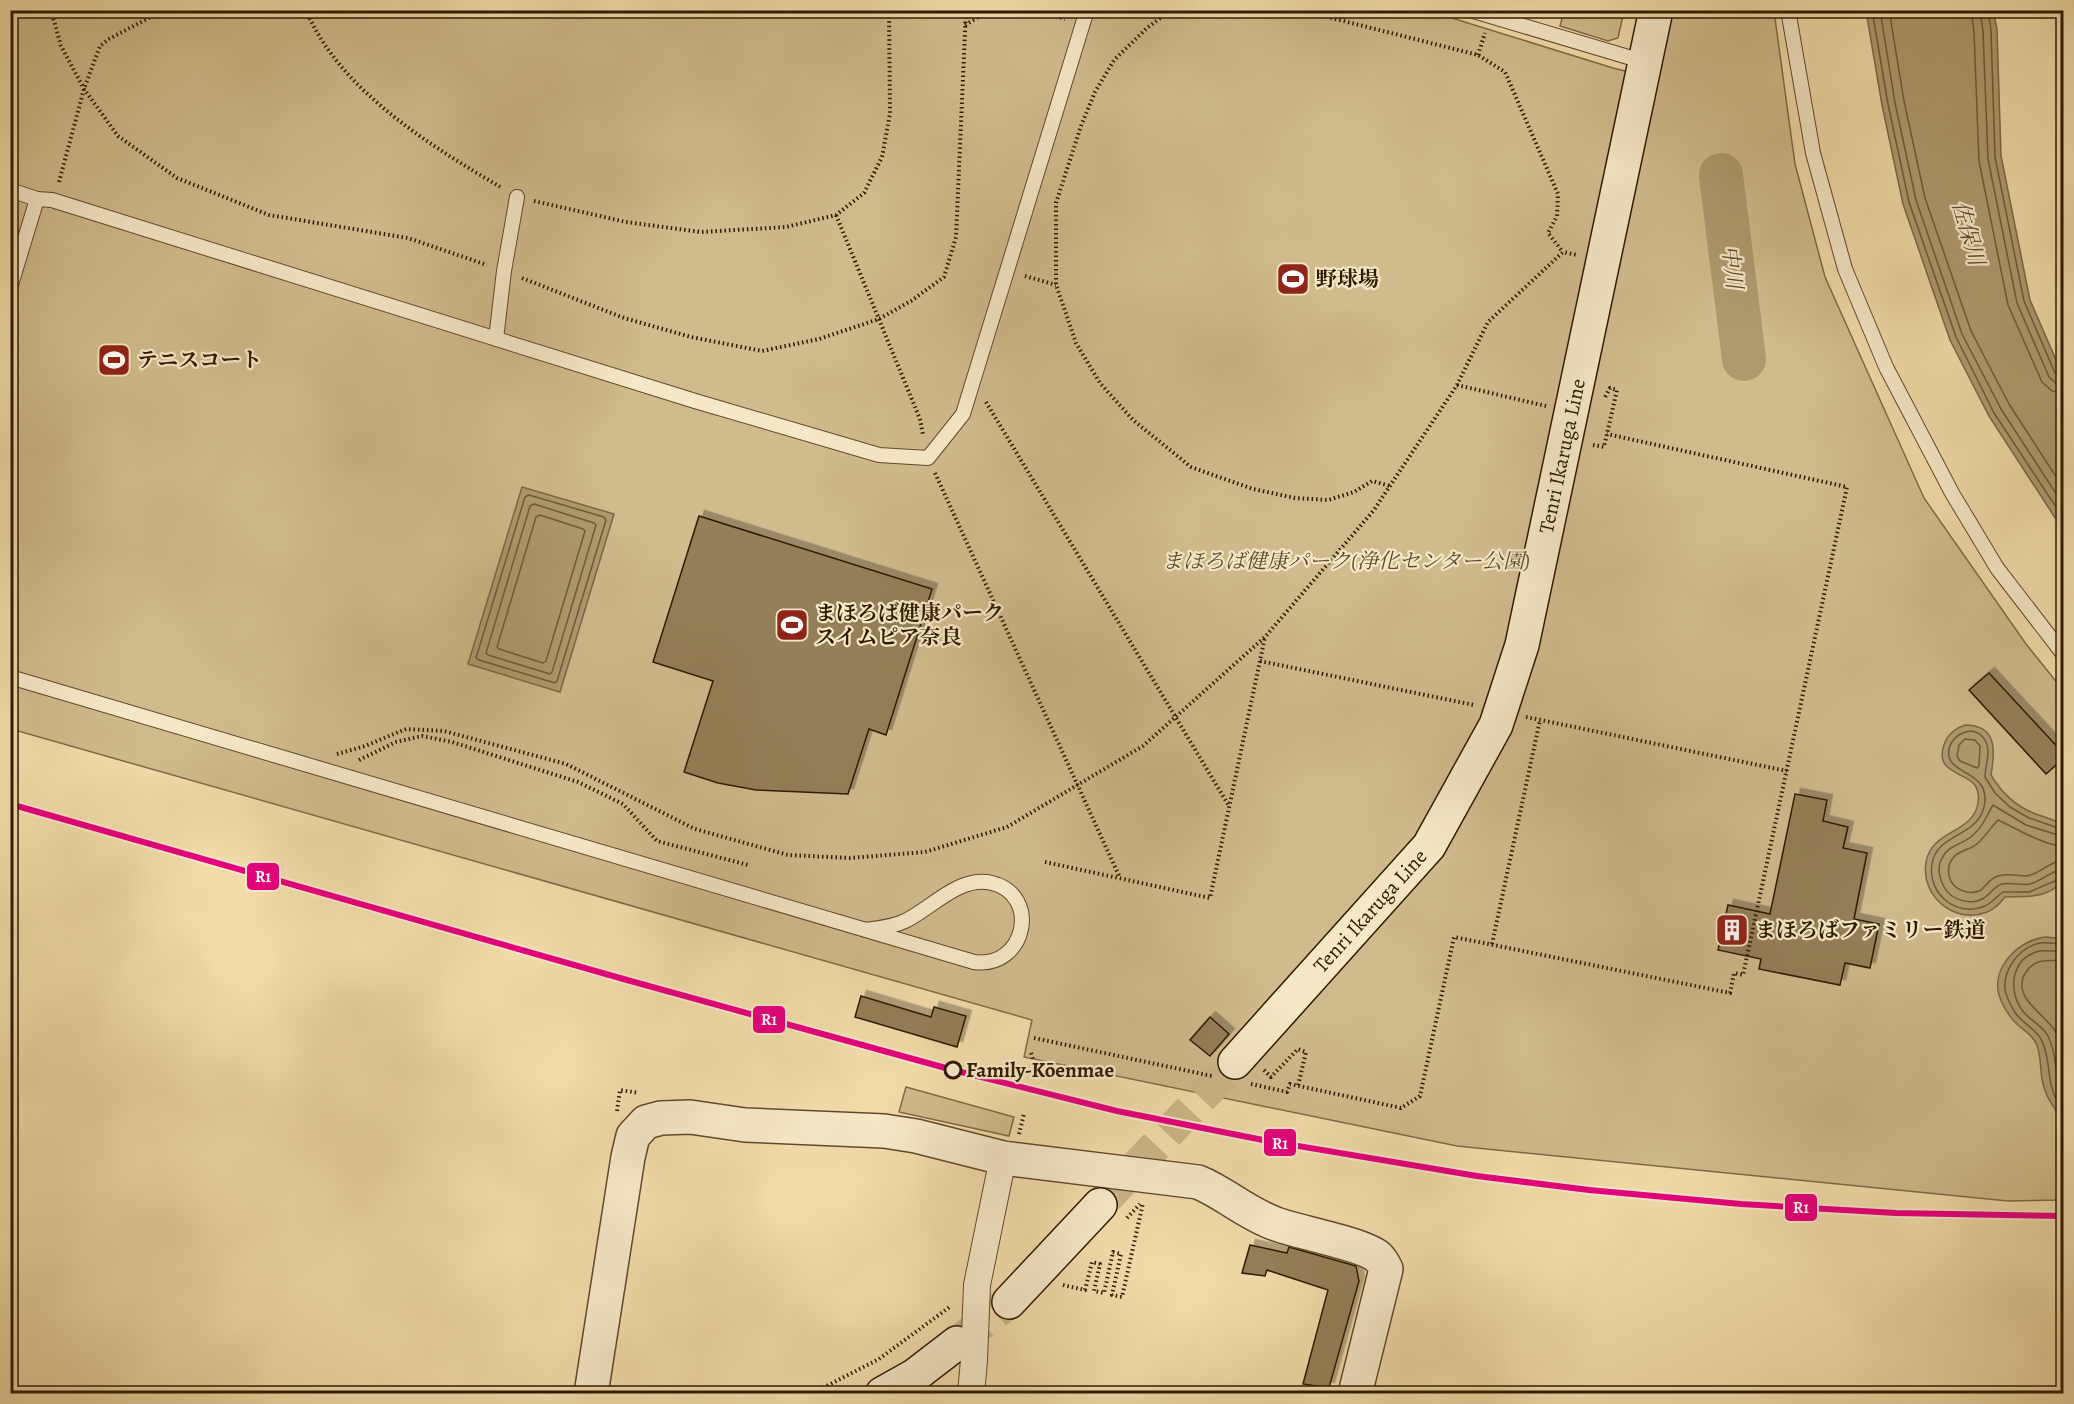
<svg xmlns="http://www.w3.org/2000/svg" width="2074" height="1404" font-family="Alegreya,'Noto Serif JP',serif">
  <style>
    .green { fill: #d0bb8c; stroke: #806a46; stroke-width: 1.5 }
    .water { fill: #af9a70; stroke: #7c6743; stroke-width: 1.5 }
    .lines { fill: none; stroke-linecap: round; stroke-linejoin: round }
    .shore { stroke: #6f5a38; stroke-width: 1.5 }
    .river { stroke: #af9a70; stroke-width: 44 }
    .building { fill: #947f58; stroke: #2f1a00; stroke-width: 1.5; filter: url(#shadow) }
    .secondary-tunnel { stroke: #cab587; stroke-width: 33; stroke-dasharray: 33 16; stroke-linecap: butt }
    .service-casing { stroke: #604a2a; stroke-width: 16 }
    .minor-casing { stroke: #604a2a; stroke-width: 28 }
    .tertiary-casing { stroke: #604a2a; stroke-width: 36 }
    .secondary-casing { stroke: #2f1a00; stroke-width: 36 }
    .path { stroke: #2f1a00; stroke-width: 4; stroke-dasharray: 1.5 3; stroke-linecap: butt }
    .service { stroke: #f6e8c7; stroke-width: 14 }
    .minor { stroke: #f6e8c7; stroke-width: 26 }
    .tertiary { stroke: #f6e8c7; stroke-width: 33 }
    .secondary { stroke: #f6e8c7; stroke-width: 33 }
    .rail-1-casing { stroke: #f6e8c7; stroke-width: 10 }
    .rail-1 { stroke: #e5007d; stroke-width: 6 }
    .stop-dot { fill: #f6e8c7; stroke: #2f1a00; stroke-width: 3 }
    .labels { text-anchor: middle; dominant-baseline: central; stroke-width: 4.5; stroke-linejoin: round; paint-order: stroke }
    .poi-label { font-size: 21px; font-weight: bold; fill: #2f1a00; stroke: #f6e8c7; text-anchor: start }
    .street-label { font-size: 21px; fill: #2f1a00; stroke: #f6e8c7 }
    .park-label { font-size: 21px; font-style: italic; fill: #5f4a2a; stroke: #f6e8c7 }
    .stop-label { font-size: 21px; font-weight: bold; fill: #2f1a00; stroke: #f6e8c7; text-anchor: start }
    .water-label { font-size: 22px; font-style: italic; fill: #624d2d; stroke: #f6e8c7 }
    .line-badge { stroke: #f6e8c7; stroke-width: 2 }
    .badge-label { font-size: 16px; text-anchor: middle; font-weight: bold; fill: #fff }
  </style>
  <defs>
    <filter id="shadow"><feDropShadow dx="5.5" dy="-5.5" stdDeviation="0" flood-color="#0004"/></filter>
  </defs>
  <rect width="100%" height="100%" fill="#f1dca9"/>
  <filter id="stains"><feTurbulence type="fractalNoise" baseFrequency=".00333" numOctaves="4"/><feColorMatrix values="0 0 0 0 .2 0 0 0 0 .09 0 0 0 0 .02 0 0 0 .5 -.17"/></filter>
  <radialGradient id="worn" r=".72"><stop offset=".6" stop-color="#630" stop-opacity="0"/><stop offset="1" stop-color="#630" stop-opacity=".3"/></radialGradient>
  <!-- green -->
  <g class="green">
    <polygon points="1426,10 1613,68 1653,78 1667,11 1774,11 1795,164 1825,277 1924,498 2026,644 2063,690 2063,1200 2008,1201 1457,1146 1024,1057 1032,1020 11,729 10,11"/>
    <polygon points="1564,11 1624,11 1618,38 1608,41 1560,26"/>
    <polygon points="906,1087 1014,1117 1009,1136 899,1112"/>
  </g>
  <!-- water -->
  <g class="water">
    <polygon points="1866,11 1993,11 1997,29 2001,156 2030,300 2063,376 2063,530 1989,416 1950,340 1903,204 1882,105"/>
    <polygon points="522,487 614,514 560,692 468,664"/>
    <path d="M 1965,725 C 1998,725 1995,752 1991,775 C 2001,792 2014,805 2033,813 C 2043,817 2054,819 2063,825 L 2064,880 C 2045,900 2028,896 2005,897 C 2000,903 1995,909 1987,912 C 1955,925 1920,896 1926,862 C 1932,829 1973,834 1978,803 C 1979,797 1978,790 1975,785 C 1965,772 1932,773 1945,742 C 1949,733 1956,728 1965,725 Z"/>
    <path d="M 2046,937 L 2063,939 L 2063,1119 C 2053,1107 2045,1096 2042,1079 C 2040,1067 2041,1053 2036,1043 C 2030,1031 2016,1027 2010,1016 C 2006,1011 2001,1001 1999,995 C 1991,967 2020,939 2046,937 Z"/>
  </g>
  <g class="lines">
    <!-- shore -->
    <g class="shore">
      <polyline points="1872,10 1888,104 1909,202 1956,337 1994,413 2064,519"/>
      <polyline points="1880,10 1895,103 1916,200 1962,334 2001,409 2064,506"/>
      <polyline points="1889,10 1904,101 1925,198 1971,331 2009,404 2064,489"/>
      <polyline points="1971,10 1974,32 1979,161 2008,305 2042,382 2052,391 2064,393"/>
      <polyline points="1980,10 1983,31 1988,159 2017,303 2049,377 2056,383 2064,384"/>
      <polyline points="1988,10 1991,30 1995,157 2024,301 2055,373 2059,376 2064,377"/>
      <polygon points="529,495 604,517 606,520 557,681 555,683 479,660 476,658 525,497"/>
      <polygon points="534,504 594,523 596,525 552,672 550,674 488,655 486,653 530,506"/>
      <polygon points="540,515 583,529 585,531 546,661 543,663 499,649 497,647 536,517"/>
      <polygon points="1965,739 1975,740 1980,746 1979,766 1977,768 1960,761 1957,756 1959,745"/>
      <path d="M 2064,830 L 2029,818 L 2010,807 L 1995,793 L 1985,777 C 1985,766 1991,752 1986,742 C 1977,723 1953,732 1949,749 C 1944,775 1987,769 1985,801 C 1982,838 1937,831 1932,864 C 1927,894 1957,918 1985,906 C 1992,903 1997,896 2003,892 L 2029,892 L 2064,877"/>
      <path d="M 2064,837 L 2026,825 L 1993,805 C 1986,816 1984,826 1973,835 C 1962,846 1949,843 1941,860 C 1937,868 1940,880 1944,887 C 1951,900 1971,906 1984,898 C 1991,894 1994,886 2002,884 C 2012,882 2021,886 2030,884 C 2042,881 2052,870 2064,869"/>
      <path d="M 2064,846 C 2044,846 2016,828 1998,820 C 1991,827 1985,837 1977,844 C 1970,850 1959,850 1953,858 C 1948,864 1947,870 1950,879 C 1954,890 1970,896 1981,890 C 1987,885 1990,878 1998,876 C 2008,873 2017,876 2026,876 C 2040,875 2049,861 2064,860"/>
      <path d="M 2064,944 C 2055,944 2044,941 2036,944 C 2017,950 2003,971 2005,990 C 2006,997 2011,1005 2014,1011 C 2021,1023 2036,1028 2042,1041 C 2053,1065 2044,1088 2064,1110"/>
      <path d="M 2064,952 C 2056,951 2048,950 2040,951 C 2012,957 2007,989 2022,1010 C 2029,1020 2042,1025 2048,1036 C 2058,1055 2054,1079 2064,1099"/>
      <path d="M 2064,961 C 2049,960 2035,958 2026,972 C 2009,998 2048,1015 2057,1034 C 2061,1044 2062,1055 2064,1066"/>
    </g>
    <!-- river -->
    <polyline class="river" points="1721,175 1744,359"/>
  </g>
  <!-- building -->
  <g class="building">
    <polygon points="699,516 932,589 886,735 869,729 848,794 756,790 718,783 684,772 713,681 653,662"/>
    <polygon points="1989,673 2064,754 2064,758 2046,774 1969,690"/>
    <polygon points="1795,794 1827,800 1823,821 1848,827 1843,848 1867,853 1854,919 1879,924 1870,968 1845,963 1840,985 1759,969 1761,959 1718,950 1728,905 1770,914"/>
    <polygon points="861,996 931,1017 934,1007 966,1016 957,1047 855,1017"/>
    <polygon points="1210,1017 1229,1034 1210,1056 1190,1040"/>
    <polygon points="1250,1245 1287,1253 1289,1247 1356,1266 1359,1281 1329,1388 1303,1384 1328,1290 1267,1270 1265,1276 1242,1273"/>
  </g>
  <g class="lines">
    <!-- secondary-tunnel -->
    <g class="secondary-tunnel">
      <polyline points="1100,1205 1235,1062"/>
      <polyline points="957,1343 1009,1302"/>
    </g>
    <defs>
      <g id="service">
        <polyline points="1470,10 1645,62"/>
        <polyline points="1788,10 1813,153 1845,269 1886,367 1952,493 1997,568 2064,655"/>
        <polyline points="10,190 37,199 52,200 695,401 879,455 928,458 963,414 1087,10"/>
        <polyline points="10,288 37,199"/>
        <polyline points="496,339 504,271 517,197"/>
        <path d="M 10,677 L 974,962 C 1026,969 1041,895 992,883 C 960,875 932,908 905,921 C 893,927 879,928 865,930"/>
      </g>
      <polyline id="minor" points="971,1394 974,1360 977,1285 1003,1158"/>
      <path id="tertiary" d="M 591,1394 L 628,1157 L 633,1136 L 646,1122 L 661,1118 L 690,1117 L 745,1125 L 884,1131 L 916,1136 L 1003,1158 L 1198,1182 C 1225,1193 1247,1214 1276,1224 C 1297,1232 1364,1244 1378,1257 C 1381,1260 1384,1265 1386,1269 L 1355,1394"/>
      <g id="secondary">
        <polyline points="1235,1062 1429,846 1496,725 1522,645 1656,10"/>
        <polyline points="1009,1302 1100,1205"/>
        <polyline points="882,1394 914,1376 957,1343"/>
      </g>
    </defs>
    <!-- service casing -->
    <use href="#service" class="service-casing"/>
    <!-- minor casing -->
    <use href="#minor" class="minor-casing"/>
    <!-- tertiary casing -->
    <use href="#tertiary" class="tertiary-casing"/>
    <!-- secondary casing -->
    <use href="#secondary" class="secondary-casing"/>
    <!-- path -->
    <g class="path">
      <polyline points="51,10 61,46 84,89 118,136 177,178 269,215 408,238 487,265"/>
      <path d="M 306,10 C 339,90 431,146 502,188"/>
      <polyline points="1039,10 1065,19"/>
      <polyline points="1171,10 1147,28 1114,60 1095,92 1081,126 1056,203 1056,285 1076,343 1100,383 1133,420 1191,467 1253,489 1295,498 1328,500 1354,492 1372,481 1390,486"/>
      <polyline points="1300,10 1478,55 1505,72 1558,194 1557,216 1548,233 1563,252"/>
      <polyline points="965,25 990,10"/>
      <polyline points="1478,55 1485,33"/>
      <polyline points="59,182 84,89 100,46 109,39 164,10"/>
      <polyline points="534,201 626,222 701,232 786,227 836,215 864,193 882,157 890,114 889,10"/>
      <polyline points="836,215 920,419 923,435"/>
      <polyline points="1025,276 1056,285"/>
      <polyline points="522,278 624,318 691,337 762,351 819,339 879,319 911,301 944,277 956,237 966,10"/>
      <polyline points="1457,385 1546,406"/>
      <polyline points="986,402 1229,806"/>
      <polyline points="1593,445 1604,447 1617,390 1610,388 1604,399"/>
      <polyline points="935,473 1120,878"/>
      <polyline points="1260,661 1474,705"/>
      <polyline points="1526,717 1787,771"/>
      <polyline points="337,754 365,746 406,729 444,731 566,764 695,829 788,855 850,858 925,852 1007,827 1143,746 1265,637 1374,510 1457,385 1488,322 1563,252 1577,255"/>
      <polyline points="359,760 396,742 422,736 452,742 578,782 623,804 657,841 748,865"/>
      <polyline points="1045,862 1210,898 1265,637"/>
      <polyline points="1492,944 1540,720"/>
      <polyline points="1034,1038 1212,1076"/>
      <polyline points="1031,1053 1035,1065 1033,1077"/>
      <polyline points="1264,1070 1271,1077 1298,1049 1306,1052 1298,1086"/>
      <polyline points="1251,1084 1287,1092 1290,1084 1401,1108 1420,1096 1454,937 1730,993 1734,973 1743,975 1847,487 1607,434"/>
      <polyline points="617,1111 620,1090 639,1093"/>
      <polyline points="1019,1134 1024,1114"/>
      <polyline points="1127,1218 1140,1204"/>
      <polyline points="1063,1285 1085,1290 1092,1262 1100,1264 1094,1291 1104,1293 1113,1252 1121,1254 1112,1295 1122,1297 1143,1203"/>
      <polyline points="811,1394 879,1359 951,1306"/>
    </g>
    <!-- service -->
    <use href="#service" class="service"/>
    <!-- minor -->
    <use href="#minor" class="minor"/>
    <!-- tertiary -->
    <use href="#tertiary" class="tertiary"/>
    <!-- secondary -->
    <use href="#secondary" class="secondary"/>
    <defs>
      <polyline id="rail-1" points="10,804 627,980 953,1070 1117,1111 1263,1140 1477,1176 1589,1190 1741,1204 1896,1213 2064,1216"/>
    </defs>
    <!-- rail-1 casing -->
    <use href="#rail-1" class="rail-1-casing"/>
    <!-- rail-1 -->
    <use href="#rail-1" class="rail-1"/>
  </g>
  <!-- icons -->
  <defs>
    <symbol id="stadium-square" viewBox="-11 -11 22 22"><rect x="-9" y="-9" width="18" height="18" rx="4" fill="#8f2418" stroke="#f6e8c7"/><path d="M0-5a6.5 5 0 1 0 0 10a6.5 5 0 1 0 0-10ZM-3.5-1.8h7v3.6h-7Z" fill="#fff"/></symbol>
    <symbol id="building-square" viewBox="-11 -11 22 22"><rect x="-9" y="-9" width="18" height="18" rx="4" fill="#8f2418" stroke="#f6e8c7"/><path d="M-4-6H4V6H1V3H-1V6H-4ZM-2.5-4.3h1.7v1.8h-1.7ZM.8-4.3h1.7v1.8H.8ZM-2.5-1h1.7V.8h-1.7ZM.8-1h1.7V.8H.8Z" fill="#fff"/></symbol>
  </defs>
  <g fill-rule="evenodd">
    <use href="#stadium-square" x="1274" y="260" width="38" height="38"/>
    <use href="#stadium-square" x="95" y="341" width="38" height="38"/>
    <use href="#stadium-square" x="773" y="606" width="38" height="38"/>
    <use href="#building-square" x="1713" y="911" width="38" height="38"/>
  </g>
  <!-- markers -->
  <circle class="stop-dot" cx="953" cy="1070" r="8"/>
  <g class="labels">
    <!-- poi labels -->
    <g class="poi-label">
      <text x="1316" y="279">野球場</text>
      <text x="137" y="360">テニスコート</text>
      <text x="815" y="613">まほろば健康パーク<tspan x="815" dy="24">スイムピア奈良</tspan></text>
      <text x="1755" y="930">まほろばファミリー鉄道</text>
    </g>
    <!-- street labels -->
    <g class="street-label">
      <text transform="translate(1562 456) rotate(-78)">Tenri Ikaruga Line</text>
      <text transform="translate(1370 911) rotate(-48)">Tenri Ikaruga Line</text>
    </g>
    <!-- park labels -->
    <g class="park-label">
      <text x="1346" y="561">まほろば健康パーク(浄化センター公園)</text>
    </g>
    <!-- stop labels -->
    <g class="stop-label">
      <text x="966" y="1070">Family-Kōenmae</text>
    </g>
    <!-- water labels -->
    <g class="water-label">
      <text transform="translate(1968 233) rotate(74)">佐保川</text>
      <text transform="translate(1732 267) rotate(83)">中川</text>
    </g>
  </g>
  <g class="line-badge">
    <rect x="246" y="862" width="34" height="29" rx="6" fill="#e5007d"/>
    <rect x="752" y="1005" width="34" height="29" rx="6" fill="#e5007d"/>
    <rect x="1263" y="1128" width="34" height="29" rx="6" fill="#e5007d"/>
    <rect x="1784" y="1193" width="34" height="29" rx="6" fill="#e5007d"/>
  </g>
  <g class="badge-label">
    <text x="263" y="882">R1</text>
    <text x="769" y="1025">R1</text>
    <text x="1280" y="1149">R1</text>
    <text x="1801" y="1213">R1</text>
  </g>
  <!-- margin -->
  <rect width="2074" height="1404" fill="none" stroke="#f1dca9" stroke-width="36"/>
  <rect x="12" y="12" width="2050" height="1380" fill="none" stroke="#2f1a00" stroke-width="3"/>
  <rect x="18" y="18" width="2038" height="1368" fill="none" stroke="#2f1a00" stroke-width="1.5"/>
  <rect width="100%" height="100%" filter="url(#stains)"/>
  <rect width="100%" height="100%" fill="url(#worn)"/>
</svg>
